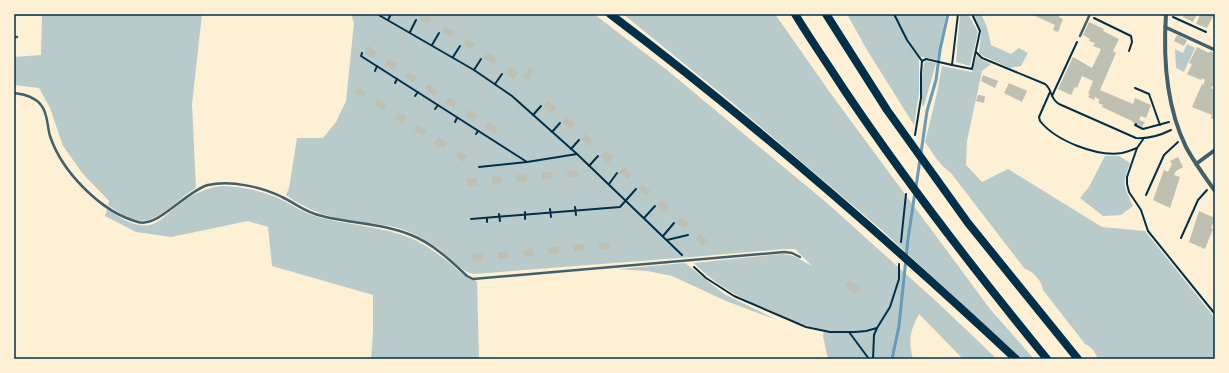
<svg xmlns="http://www.w3.org/2000/svg" width="1229" height="373" font-family="Quicksand,sans-serif">
  <style>
    .green { fill: #b9caca }
    .lines { fill: none; stroke-linecap: round; stroke-linejoin: round }
    .stream { stroke: #669bbc; stroke-width: 3 }
    .building { fill: #bec0b2 }
    .path { stroke: #003049; stroke-width: 2 }
    .service { stroke: #3f606c; stroke-width: 2.5 }
    .pedestrian { stroke: #3f606c; stroke-width: 3.5 }
    .minor { stroke: #3f606c; stroke-width: 4 }
    .motorway { stroke: #003049; stroke-width: 8 }
    .neatline { fill: none; stroke: #003049; stroke-width: 1.5 }
  </style>
  <rect width="100%" height="100%" fill="#fdf0d5"/>
  <!-- green -->
  <g class="green">
    <path d="M 14,14 L 202,14 L 192,104 L 196,188 C 179,197 156,226 136,220 C 126,218 117,211 108,205 L 109,201 L 83,174 L 63,146 L 50,108 L 39,88 L 14,85 L 14,57 L 41,55 L 42,16 L 14,16 Z"/>
    <path d="M 351,14 L 594,14 L 667,70 L 827,203 L 937,302 L 997,359 L 963,359 L 919,314 C 910,331 908,340 913,359 L 828,359 L 823,336 L 824,330 C 805,326 789,319 772,311 C 742,299 716,286 694,263 L 782,254 L 794,256 L 812,266 L 795,249 L 784,249 L 692,257 L 473,274 C 460,271 450,258 439,249 C 430,242 419,236 407,231 C 392,225 376,224 360,222 C 331,218 310,212 286,195 L 289,188 L 297,138 L 323,138 L 336,122 L 346,101 L 354,23 Z"/>
    <polygon points="623,14 775,14 831,94 990,309 1034,359 1021,359 884,232 729,100"/>
    <polygon points="847,14 946,14 937,60 923,57 921,57 919,60 919,93 914,125 867,50"/>
    <polygon points="960,14 968,14 978,32 970,66 956,62"/>
    <polygon points="974,14 981,14 987,27 991,45 1011,54 1019,48 1028,53 1021,66 1010,68 983,56 979,53 979,49 980,43 981,32"/>
    <polygon points="1187,44 1195,48 1184,72 1176,68 1175,49 1183,53"/>
    <path d="M 977,54 L 982,60 L 991,64 L 982,71 L 967,141 L 966,165 L 982,182 L 1008,169 L 1102,227 L 1145,231 L 1215,318 L 1215,359 L 1098,359 C 1095,352 1092,347 1085,344 L 1043,290 C 1041,279 1033,272 1024,268 L 951,173 C 939,165 933,153 925,142 L 937,93 L 942,66 L 972,72 Z"/>
    <polygon points="926,61 936,63 924,106 922,106 922,75 924,63"/>
    <path d="M 1105,156 L 1119,156 L 1130,163 C 1122,185 1123,184 1133,206 L 1121,215 L 1103,216 L 1080,198 L 1089,187 Z"/>
    <path d="M 222,186 C 243,187 265,191 284,201 C 297,208 308,215 322,218 C 354,226 388,227 417,241 C 427,246 438,254 447,261 C 459,270 462,277 477,281 L 479,359 L 371,359 L 373,332 L 373,295 L 272,266 L 268,227 L 248,221 L 171,237 L 136,232 L 105,216 L 107,209 C 119,217 137,230 153,224 C 161,221 168,213 175,208 C 189,196 204,188 222,186 Z"/>
    <polygon points="685,263 724,294 777,320 726,301 672,276 647,271 618,269"/>
  </g>
  <g class="lines">
    <!-- stream -->
    <g class="stream">
      <polyline points="921,153 927,111 936,80 940,50 948,14"/>
      <polyline points="916,187 920,159"/>
      <polyline points="892,359 899,326 908,239 915,192"/>
    </g>
  </g>
  <!-- building -->
  <g class="building">
    <polygon points="422,14 432,18 428,24 419,19"/>
    <polygon points="1031,14 1060,14 1059,17 1063,19 1058,32 1053,30 1055,25"/>
    <polygon points="1184,14 1197,14 1193,22 1183,17"/>
    <polygon points="1198,14 1214,14 1207,28 1196,24 1200,15"/>
    <polygon points="1089,22 1104,29 1103,31 1119,39 1113,51 1116,53 1100,90 1133,104 1135,98 1151,105 1146,118 1141,116 1139,120 1145,122 1142,127 1132,122 1132,121 1102,107 1103,105 1098,103 1100,100 1095,97 1094,100 1088,97 1090,94 1088,94 1093,81 1082,76 1077,88 1075,87 1071,95 1058,89 1073,57 1092,68 1101,49 1093,46 1095,43 1089,41 1090,39 1083,35"/>
    <polygon points="445,26 454,31 451,37 442,32"/>
    <polygon points="1177,35 1187,40 1184,46 1174,41"/>
    <polygon points="467,39 475,44 472,50 463,45"/>
    <polygon points="368,46 377,52 373,58 364,52"/>
    <polygon points="1197,47 1209,53 1210,51 1215,54 1215,88 1212,86 1211,88 1215,90 1215,120 1211,118 1212,115 1192,107 1202,84 1203,85 1205,80 1202,78 1201,80 1187,74 1192,64 1189,63"/>
    <polygon points="488,53 497,59 493,64 484,58"/>
    <polygon points="388,59 397,64 393,70 385,65"/>
    <polygon points="510,67 518,73 514,79 505,73"/>
    <polygon points="529,67 534,70 529,80 523,77"/>
    <polygon points="408,72 417,77 413,83 405,77"/>
    <polygon points="983,75 998,81 995,88 981,81"/>
    <polygon points="1009,83 1027,91 1022,102 1004,93"/>
    <polygon points="428,84 437,90 434,96 425,90"/>
    <polygon points="358,87 366,92 363,98 354,92"/>
    <polygon points="978,95 985,96 984,103 976,101"/>
    <polygon points="449,97 457,102 454,108 445,103"/>
    <polygon points="378,99 386,105 383,110 374,105"/>
    <polygon points="548,101 556,108 551,113 543,106"/>
    <polygon points="469,110 477,115 474,121 465,116"/>
    <polygon points="398,112 407,117 403,123 394,118"/>
    <polygon points="567,117 575,124 570,129 562,122"/>
    <polygon points="489,122 498,128 494,133 485,128"/>
    <polygon points="418,125 427,130 423,136 414,130"/>
    <polygon points="586,134 593,141 589,146 581,139"/>
    <polygon points="438,137 447,143 443,148 434,143"/>
    <polygon points="459,150 467,156 464,162 455,156"/>
    <polygon points="605,151 613,157 608,163 600,156"/>
    <polygon points="1178,157 1183,167 1176,171 1174,175 1180,177 1170,208 1153,200 1164,170 1168,172 1172,164 1170,161"/>
    <polygon points="624,167 632,174 627,179 619,172"/>
    <polygon points="577,170 578,176 568,178 567,171"/>
    <polygon points="552,172 552,179 542,180 542,173"/>
    <polygon points="527,174 527,181 517,182 516,175"/>
    <polygon points="502,176 502,183 492,184 492,177"/>
    <polygon points="477,178 477,185 467,186 466,179"/>
    <polygon points="643,184 650,191 646,196 638,189"/>
    <polygon points="662,200 670,207 665,212 657,206"/>
    <polygon points="1199,211 1215,218 1211,228 1213,229 1205,249 1189,242"/>
    <polygon points="681,217 689,224 684,229 676,222"/>
    <polygon points="700,234 708,241 703,246 696,239"/>
    <polygon points="604,242 609,242 610,249 599,250 599,243"/>
    <polygon points="584,244 584,251 574,252 573,245"/>
    <polygon points="548,247 559,247 559,253 549,254"/>
    <polygon points="533,249 534,256 524,257 523,250"/>
    <polygon points="508,251 509,258 498,259 498,252"/>
    <polygon points="483,253 483,260 473,261 472,254"/>
    <polygon points="850,280 859,288 854,294 845,285"/>
  </g>
  <g class="lines">
    <!-- path -->
    <g class="path">
      <polyline points="377,14 474,70 512,96 577,154 682,255"/>
      <polyline points="894,14 907,40 922,61"/>
      <polyline points="1173,17 1206,32"/>
      <polyline points="1094,18 1131,36 1132,42 1129,51"/>
      <polyline points="388,20 391,14"/>
      <polyline points="410,32 416,20"/>
      <polyline points="432,45 439,33"/>
      <path d="M 976,52 L 982,58 L 1045,84 C 1053,90 1049,98 1059,104 L 1136,138 C 1149,139 1159,136 1171,130"/>
      <polyline points="362,53 361,56 527,162 479,167"/>
      <polyline points="453,57 460,46"/>
      <polyline points="952,65 972,69 980,31 972,14"/>
      <polyline points="474,70 481,59"/>
      <polyline points="375,71 377,66"/>
      <polyline points="395,83 397,79"/>
      <polyline points="495,84 502,74"/>
      <polyline points="1135,88 1149,94 1160,125"/>
      <path d="M 1050,92 L 1039,117 L 1040,121 C 1056,141 1097,157 1122,153 C 1127,152 1132,150 1137,148"/>
      <polyline points="415,96 418,92"/>
      <polyline points="1052,96 1077,42"/>
      <polyline points="435,109 438,105"/>
      <polyline points="533,115 541,106"/>
      <polyline points="455,122 457,118"/>
      <polyline points="1136,124 1135,125 1143,129 1169,122"/>
      <polyline points="552,132 560,123"/>
      <polyline points="476,134 478,131"/>
      <polyline points="915,135 921,98 921,73 922,61 926,59 952,65 958,14"/>
      <polyline points="1144,138 1137,148 1127,177 1127,184 1129,192 1141,210 1148,231 1215,314"/>
      <polyline points="571,149 579,140"/>
      <polyline points="527,162 577,154"/>
      <polyline points="589,166 598,156"/>
      <polyline points="609,184 617,173"/>
      <polyline points="1146,195 1164,155 1178,142"/>
      <polyline points="575,207 576,215"/>
      <polyline points="550,209 551,217"/>
      <polyline points="525,212 525,219"/>
      <polyline points="499,214 500,221"/>
      <polyline points="487,218 487,222"/>
      <polyline points="644,218 655,206"/>
      <polyline points="471,219 620,207 636,189"/>
      <polyline points="663,236 674,223"/>
      <polyline points="1181,238 1198,200 1207,190"/>
      <polyline points="667,240 688,235"/>
      <polyline points="901,242 906,194"/>
      <polyline points="694,267 706,278 734,296 806,327 830,332 855,332 866,331 877,328"/>
      <polyline points="849,332 869,359"/>
      <polyline points="873,359 874,335 877,328 890,307 899,279 899,264"/>
    </g>
    <!-- service -->
    <g class="service">
      <polyline points="1080,36 1090,14"/>
      <polyline points="14,37 17,37"/>
      <path d="M 14,93 C 23,94 35,97 41,105 C 48,113 47,126 50,136 C 62,172 101,212 138,222 C 158,228 186,191 208,185 C 231,180 262,187 282,197 C 297,204 304,212 322,216 C 352,224 383,223 411,235 C 432,243 450,260 467,276 L 473,279 L 784,252 L 792,253 L 800,257"/>
    </g>
    <!-- pedestrian -->
    <polyline class="pedestrian" points="1165,27 1215,50"/>
    <!-- minor -->
    <g class="minor">
      <path d="M 1166,14 C 1163,59 1166,106 1186,147 C 1194,162 1205,177 1215,191"/>
      <polyline points="1196,164 1215,150"/>
    </g>
    <!-- motorway -->
    <g class="motorway">
      <path d="M 610,14 C 752,121 886,238 1016,359"/>
      <path d="M 795,14 C 810,39 827,63 843,88 C 906,182 975,271 1047,359"/>
      <polyline points="826,14 887,110 968,223 1078,359"/>
    </g>
  </g>
  <!-- border -->
  <rect width="1229" height="373" fill="none" stroke="#fdf0d5" stroke-width="30"/>
  <rect x="15" y="15" width="1199" height="343" class="neatline"/>
</svg>
